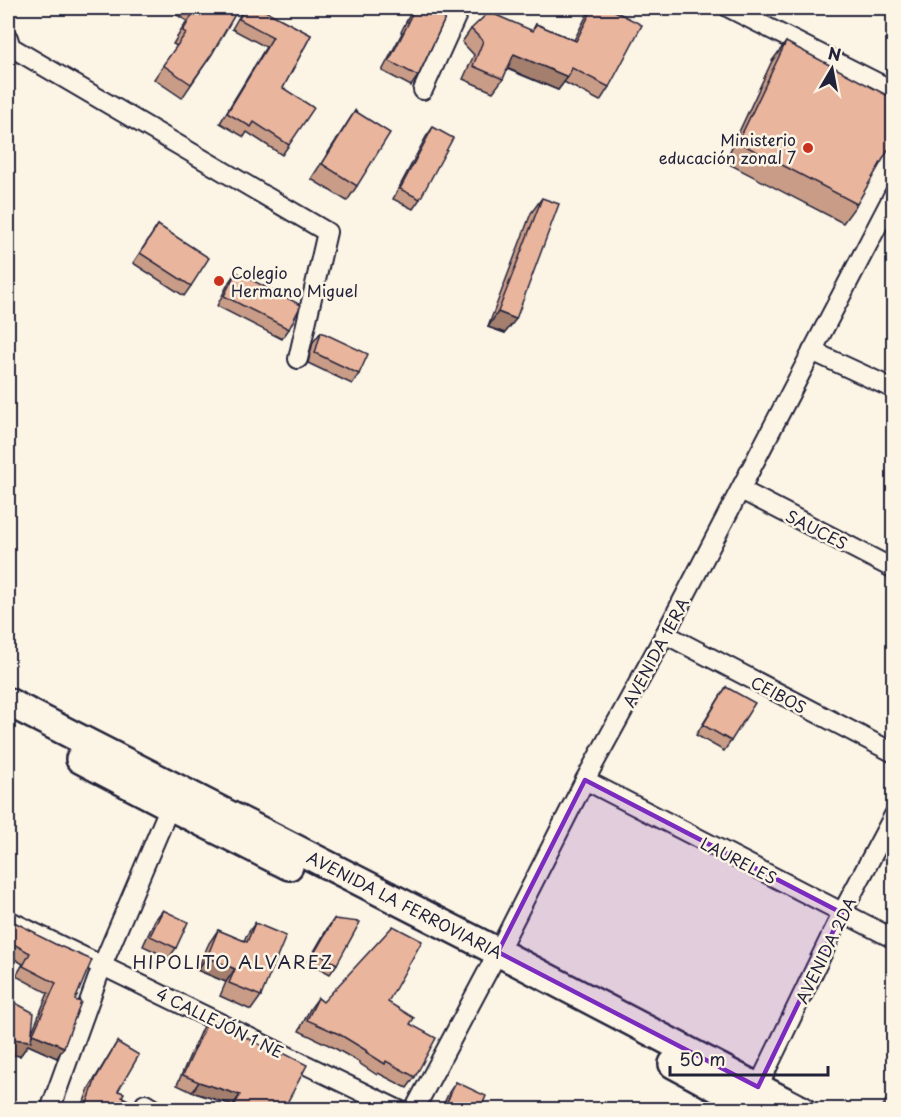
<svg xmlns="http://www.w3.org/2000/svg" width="901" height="1117" font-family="'Playpen Sans',sans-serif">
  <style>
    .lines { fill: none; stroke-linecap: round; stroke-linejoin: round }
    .minor-casing { stroke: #22223b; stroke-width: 22 }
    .secondary-casing { stroke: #22223b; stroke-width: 32 }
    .minor { stroke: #fcf5e5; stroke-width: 18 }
    .secondary { stroke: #fcf5e5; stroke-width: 27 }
    .wall { fill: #c99c87; stroke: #22223b; stroke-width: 1.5 }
    .shaded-wall { fill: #a47f6e; stroke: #22223b; stroke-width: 1.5 }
    .building { fill: #eab59d; stroke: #22223b; stroke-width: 1.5 }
    .marked { fill: #7b2cbf; fill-opacity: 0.2; stroke: #7b2cbf; stroke-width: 4.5; stroke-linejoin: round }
    .poi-dot { fill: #c8321e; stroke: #fcf5e5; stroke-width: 2 }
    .labels { text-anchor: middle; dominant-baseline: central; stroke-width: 5; stroke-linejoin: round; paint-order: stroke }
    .poi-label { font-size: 16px; fill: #22223b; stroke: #fcf5e5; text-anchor: end }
    .street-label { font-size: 16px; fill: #22223b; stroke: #fcf5e5 }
    .neighbourhood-label { font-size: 18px; letter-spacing: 1.5px; fill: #22223b; stroke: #fcf5e5 }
  </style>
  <rect width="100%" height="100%" fill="#fcf5e5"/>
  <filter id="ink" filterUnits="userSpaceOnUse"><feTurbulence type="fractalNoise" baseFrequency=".0167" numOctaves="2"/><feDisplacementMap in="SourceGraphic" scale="12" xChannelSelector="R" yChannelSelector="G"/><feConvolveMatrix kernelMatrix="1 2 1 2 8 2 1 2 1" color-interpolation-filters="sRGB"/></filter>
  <g filter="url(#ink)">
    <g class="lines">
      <defs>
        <g id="minor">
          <polyline points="729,8 894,91"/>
          <polyline points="8,38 11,47 327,232 298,359"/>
          <polyline points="423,90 460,8"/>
          <polyline points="812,351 894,389"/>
          <polyline points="741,490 894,569"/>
          <polyline points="665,634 894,753"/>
          <polyline points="585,780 894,939"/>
          <polyline points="8,920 399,1110"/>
          <polyline points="758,1087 842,913 894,815"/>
          <polyline points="145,1104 155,1110"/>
          <polyline points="50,1110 102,966 170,806"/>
          <polyline points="414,1110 498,952 585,780 665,634 894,194"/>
        </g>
        <g id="secondary">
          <polyline points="8,702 498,952 801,1110"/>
          <polyline points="80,759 170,806 289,866"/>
          <polyline points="673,1064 758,1110"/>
        </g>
      </defs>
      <!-- minor casing -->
      <use href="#minor" class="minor-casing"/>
      <!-- secondary casing -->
      <use href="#secondary" class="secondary-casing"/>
      <!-- minor -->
      <use href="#minor" class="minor"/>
      <!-- secondary -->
      <use href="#secondary" class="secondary"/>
    </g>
    <!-- wall -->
    <g class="wall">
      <polygon points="174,8 231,8 212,54 182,98 154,79 177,46 173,44 187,21 172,12"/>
      <polygon points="244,8 260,8 311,35 283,88 289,145 282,155 247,132 244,137 220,123 266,47 232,29"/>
      <polygon points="413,8 450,8 418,76 411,86 382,71 402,33 401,32"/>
      <polygon points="592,8 609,8 609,87 600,101 564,82 558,90 507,69 503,79 493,92 463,79 474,55 462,42 471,29 532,31 536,24 574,40 587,15"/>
      <polygon points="786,42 857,204 843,223 725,162 772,61"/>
      <polygon points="355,111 357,186 347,201 311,179"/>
      <polygon points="433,127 420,199 413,209 393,199 426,137"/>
      <polygon points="542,198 505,333 488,327 531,213"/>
      <polygon points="158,225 191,286 184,296 133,263"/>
      <polygon points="236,272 289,329 282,339 217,306 229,282"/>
      <polygon points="321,332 359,374 352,384 308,363 313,342"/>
      <polygon points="726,687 731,741 724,751 696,735"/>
      <polygon points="163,910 176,948 169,958 143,946 155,920"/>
      <polygon points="334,919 337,964 330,974 308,962 327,929"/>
      <polygon points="12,921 35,934 75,1000 57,1058 28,1045 20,1056 8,1054 8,999 32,1032 48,993 16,976 23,964 8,955 8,927"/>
      <polygon points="255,923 261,996 251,1010 220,996 226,982 197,970 209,943 218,930 244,941 246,936"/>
      <polygon points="318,998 323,1002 388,1002 410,1024 415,1077 407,1088 378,1073 377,1075 359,1063 359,1062 331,1046 299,1031 310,1009"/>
      <polygon points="209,1019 286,1105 295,1110 231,1110 233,1105 192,1092 177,1085 202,1028"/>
      <polygon points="117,1042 118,1091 122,1097 148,1110 81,1110 89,1088"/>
      <polygon points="456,1082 480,1110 441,1110 449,1092"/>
      <polygon points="894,1084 894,1110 881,1110"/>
    </g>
    <!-- shaded-wall -->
    <g class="shaded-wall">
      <polygon points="514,54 568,77 558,90 504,67"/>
      <polygon points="498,312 516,319 505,333 488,327"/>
      <polygon points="207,957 235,969 226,982 197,970"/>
      <polygon points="33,1034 64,1047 57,1058 28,1045 20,1056 8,1054 8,1047 13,1039 29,1041"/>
      <polygon points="199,1082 240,1095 233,1105 192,1092"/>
    </g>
    <!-- building -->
    <g class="building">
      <polygon points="196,8 231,8 237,11 212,54 191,84 163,65 186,33 183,31"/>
      <polygon points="245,8 260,8 311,35 283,88 314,108 289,145 254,122 251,127 227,113 273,37 239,19"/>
      <polygon points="415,8 450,8 418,76 389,61 409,22 408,22"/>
      <polygon points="593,8 609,8 642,25 609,87 572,68 568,77 514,54 503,79 473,66 483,41 471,29 489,12 533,31 536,24 576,41"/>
      <polygon points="786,42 894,99 894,140 857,204 738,142"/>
      <polygon points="355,111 390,133 357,186 322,164"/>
      <polygon points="433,127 453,138 420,199 400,189"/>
      <polygon points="542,198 559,204 516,319 498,312"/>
      <polygon points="158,225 209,258 191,286 140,253"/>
      <polygon points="236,272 301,305 289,329 224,296"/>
      <polygon points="321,332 368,354 359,374 315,353"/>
      <polygon points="726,687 755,703 731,741 703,725"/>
      <polygon points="163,910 188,922 176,948 150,936"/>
      <polygon points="334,919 360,922 337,964 315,952"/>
      <polygon points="12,921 36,933 35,934 55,944 92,960 75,1000 81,1002 64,1047 33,1034 56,983 23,966 30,953 8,941 8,928"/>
      <polygon points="255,923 286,936 261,996 229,983 235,969 207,957 218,930 247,942"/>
      <polygon points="393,926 422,941 388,1002 414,1018 410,1024 436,1038 415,1077 386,1061 385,1064 366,1052 367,1051 339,1034 307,1020 318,998 323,1002"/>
      <polygon points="8,999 34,1013 31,1041 13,1039 8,1050"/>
      <polygon points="209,1019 231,1029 281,1056 283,1053 307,1065 286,1105 295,1110 232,1110 240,1095 199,1082 183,1075"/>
      <polygon points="117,1042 139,1055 118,1091 124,1093 122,1097 148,1110 92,1110 86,1107 96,1078"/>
      <polygon points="456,1082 486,1096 480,1110 462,1110 447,1102"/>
      <polygon points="894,1090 894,1110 884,1110"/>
    </g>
  </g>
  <!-- marked area -->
  <path class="marked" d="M 585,780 L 842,913 L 758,1087 L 498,952 Z"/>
  <!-- markers -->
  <g class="poi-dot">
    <circle cx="808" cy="148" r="6"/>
    <circle cx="219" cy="281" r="6"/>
  </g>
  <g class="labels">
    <!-- poi labels -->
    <g class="poi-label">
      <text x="796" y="139">Ministerio<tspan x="796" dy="18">educación zonal 7</tspan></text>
      <text x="231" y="272" text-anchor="start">Colegio<tspan x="231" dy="18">Hermano Miguel</tspan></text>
    </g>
    <!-- street labels -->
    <g class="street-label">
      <text transform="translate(817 529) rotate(27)">SAUCES</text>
      <text transform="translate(655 652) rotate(-62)">AVENIDA 1ERA</text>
      <text transform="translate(779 694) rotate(28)">CEIBOS</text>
      <text transform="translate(739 860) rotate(27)">LAURELES</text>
      <text transform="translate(405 904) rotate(27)">AVENIDA LA FERROVIARIA</text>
      <text transform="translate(825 950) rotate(-64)">AVENIDA 2DA</text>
      <text transform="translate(220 1022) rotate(26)">4 CALLEJÓN 1 NE</text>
    </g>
    <!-- neighbourhood labels -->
    <g class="neighbourhood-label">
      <text x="233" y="961">HIPOLITO ALVAREZ</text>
    </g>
  </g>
  <!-- margin -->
  <rect width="901" height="1117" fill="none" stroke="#fcf5e5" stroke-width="30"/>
  <rect x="15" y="15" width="871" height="1087" fill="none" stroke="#22223b" stroke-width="2" filter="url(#ink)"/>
  <!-- north arrow -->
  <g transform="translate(832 69) rotate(10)" stroke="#fcf5e5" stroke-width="4.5" paint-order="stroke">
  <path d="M0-4.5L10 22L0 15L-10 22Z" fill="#22223b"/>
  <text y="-9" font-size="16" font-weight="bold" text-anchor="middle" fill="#22223b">N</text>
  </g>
  <!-- scale -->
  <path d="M670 1066v9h158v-9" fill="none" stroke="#22223b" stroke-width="3"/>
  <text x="679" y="1066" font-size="18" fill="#22223b" stroke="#fcf5e5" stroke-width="4.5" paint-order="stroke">50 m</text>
</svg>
